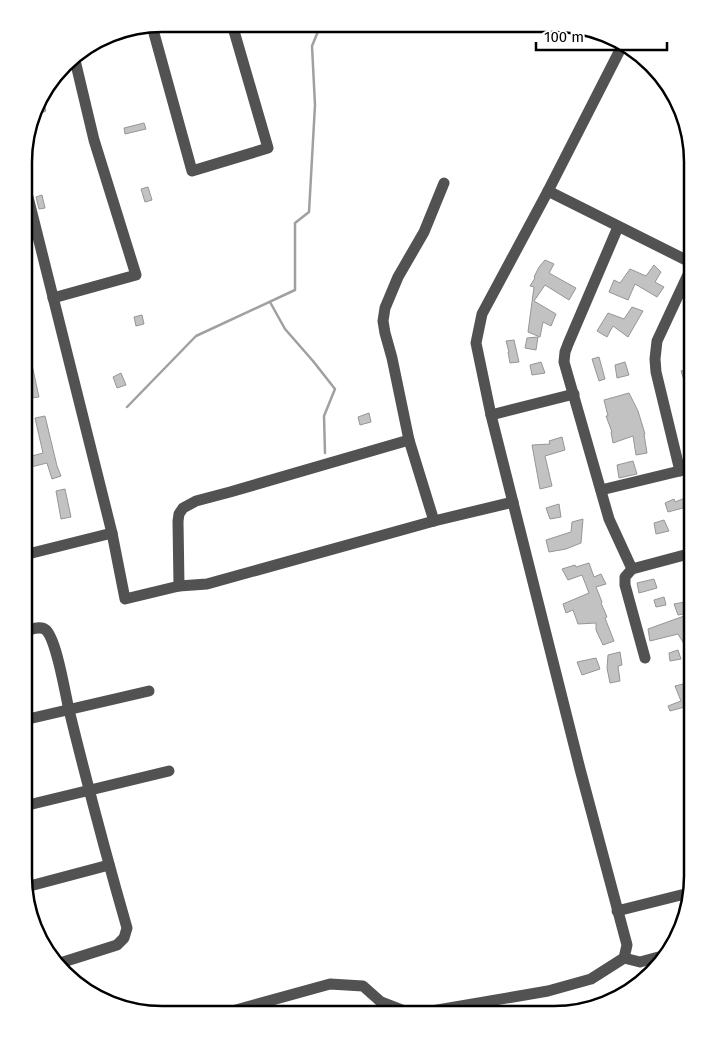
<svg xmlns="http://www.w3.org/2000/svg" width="716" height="1038" font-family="'Fira Sans',sans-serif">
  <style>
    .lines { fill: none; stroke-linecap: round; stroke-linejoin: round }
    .stream { stroke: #a0a0a0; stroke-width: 2.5 }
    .building { fill: #c2c2c2; stroke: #969696 }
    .minor { stroke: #525252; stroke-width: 11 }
    .rim { fill: none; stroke: #000; stroke-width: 2.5 }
  </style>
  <rect width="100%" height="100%" fill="#fff"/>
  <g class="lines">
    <!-- stream -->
    <g class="stream">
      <polyline points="270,302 285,329 313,361 335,389 324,416 325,453"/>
      <polyline points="127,407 196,336 295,290 295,223 309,212 315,105 312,46 321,24"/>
    </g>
  </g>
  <!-- building -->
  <g class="building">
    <polygon points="41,96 46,111 39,114 37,109"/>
    <polygon points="144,123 146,129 125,134 124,128"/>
    <polygon points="148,187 152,200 145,202 141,189"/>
    <polygon points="42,195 45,208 39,209 36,197"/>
    <polygon points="545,260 554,264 549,273 576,288 569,300 545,285 534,301 556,314 551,326 543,322 540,337 528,332 534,287 530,286 535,278 534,277 539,267"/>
    <polygon points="654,265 661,272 655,282 664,287 657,297 635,284 628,300 609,292 614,280 620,283 630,269 646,276"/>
    <polygon points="632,307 643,311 628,337 613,326 607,337 597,331 608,313 624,319"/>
    <polygon points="142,315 144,324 136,326 134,317"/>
    <polygon points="538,337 536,350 525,348 527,338"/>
    <polygon points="514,340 519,362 510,363 508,352 509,352 506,341"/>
    <polygon points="27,342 39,397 25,399 25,389 28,388 25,370 25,343"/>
    <polygon points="599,357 605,379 599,381 592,359"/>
    <polygon points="541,362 545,373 532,375 530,365"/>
    <polygon points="625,362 629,375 617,378 615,365"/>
    <polygon points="690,368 692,377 692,392 684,380 681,371"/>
    <polygon points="121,373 126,385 117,388 113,377"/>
    <polygon points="629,393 638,411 645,434 644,434 647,453 636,455 633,436 613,443 611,432 612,432 606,416 608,416 604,400"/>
    <polygon points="369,413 371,422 360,425 358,417"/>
    <polygon points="45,416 57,466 61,476 52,479 47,463 31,467 28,457 43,453 35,418"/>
    <polygon points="562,437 565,450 545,456 552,486 540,489 532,445 550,444 549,441"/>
    <polygon points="633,461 637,474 619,478 617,465"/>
    <polygon points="65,489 71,517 61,519 56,491"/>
    <polygon points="690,496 692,507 684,510 683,508 668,512 665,503 674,499 675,502"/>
    <polygon points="559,504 561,517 550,519 546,508"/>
    <polygon points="583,519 581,543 566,549 549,552 546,540 571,532 572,522"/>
    <polygon points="664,520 669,531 656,534 654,523"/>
    <polygon points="589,563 594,577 601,574 606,584 596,587 602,602 601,603 607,617 605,618 614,641 603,645 596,630 596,623 578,624 573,610 566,613 563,604 589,593 582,575 568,580 562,569 575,565 576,567"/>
    <polygon points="654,579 657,588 639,593 637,583"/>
    <polygon points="664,597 666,605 656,607 654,600"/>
    <polygon points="685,602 690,613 678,615 674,604"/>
    <polygon points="684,616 690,635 692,634 692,644 686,647 678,634 650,641 648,629"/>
    <polygon points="678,650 681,659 670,661 669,653"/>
    <polygon points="620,652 622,665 618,666 620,681 610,683 607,668 608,655"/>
    <polygon points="596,658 600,669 582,675 577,662"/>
    <polygon points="687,683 692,697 692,705 670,711 668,706 681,701 675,686"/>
  </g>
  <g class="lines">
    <!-- minor -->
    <g class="minor">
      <polyline points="152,26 192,171 268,148 232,24"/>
      <polyline points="25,185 112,533 125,599 179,586 207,584 434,521 513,502"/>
      <polyline points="548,191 692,263"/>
      <polyline points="618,227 568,344 565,352 564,362 609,519 632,569 625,577 625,585 645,658"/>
      <polyline points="53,298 136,275 94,140 74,56"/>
      <polyline points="491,415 574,394"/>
      <polyline points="680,471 656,372 655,359 657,341 692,266"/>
      <polyline points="601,490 692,468"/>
      <polyline points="434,521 409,440 392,358 385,333 383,321 385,308 398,277 424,232 444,183"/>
      <polyline points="24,555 112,533"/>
      <polyline points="632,569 692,553"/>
      <polyline points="179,586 178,521 179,514 183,508 196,501 230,492 409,440"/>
      <path d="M 24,631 C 31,630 40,625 46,630 C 57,641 65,693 69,710 C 87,783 106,855 127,928 L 124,938 L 117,945 L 60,963"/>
      <polyline points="24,720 149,691"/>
      <polyline points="24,806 169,771"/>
      <polyline points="26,887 109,865"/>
      <polyline points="617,911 689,893"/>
      <polyline points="624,958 640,962 666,955"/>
      <polyline points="225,1013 330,984 363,986 381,1002 412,1014"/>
      <polyline points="414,1014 548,991 591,979 624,958 627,945 580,769 491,415 476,343 482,314 548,191 622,46"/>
    </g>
  </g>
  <!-- crop -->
  <path d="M0 0H716V1038H0ZM162 32H554A130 130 0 0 1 684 162V876A130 130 0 0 1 554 1006H162A130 130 0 0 1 32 876V162A130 130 0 0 1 162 32Z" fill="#fff" fill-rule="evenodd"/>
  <path class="rim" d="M162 32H554A130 130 0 0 1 684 162V876A130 130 0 0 1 554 1006H162A130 130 0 0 1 32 876V162A130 130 0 0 1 162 32Z"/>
  <!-- scale -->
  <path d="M536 42v8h131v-8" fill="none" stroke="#000000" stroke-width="2.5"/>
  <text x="544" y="42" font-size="15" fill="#000000" stroke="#ffffff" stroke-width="4" paint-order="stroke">100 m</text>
</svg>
